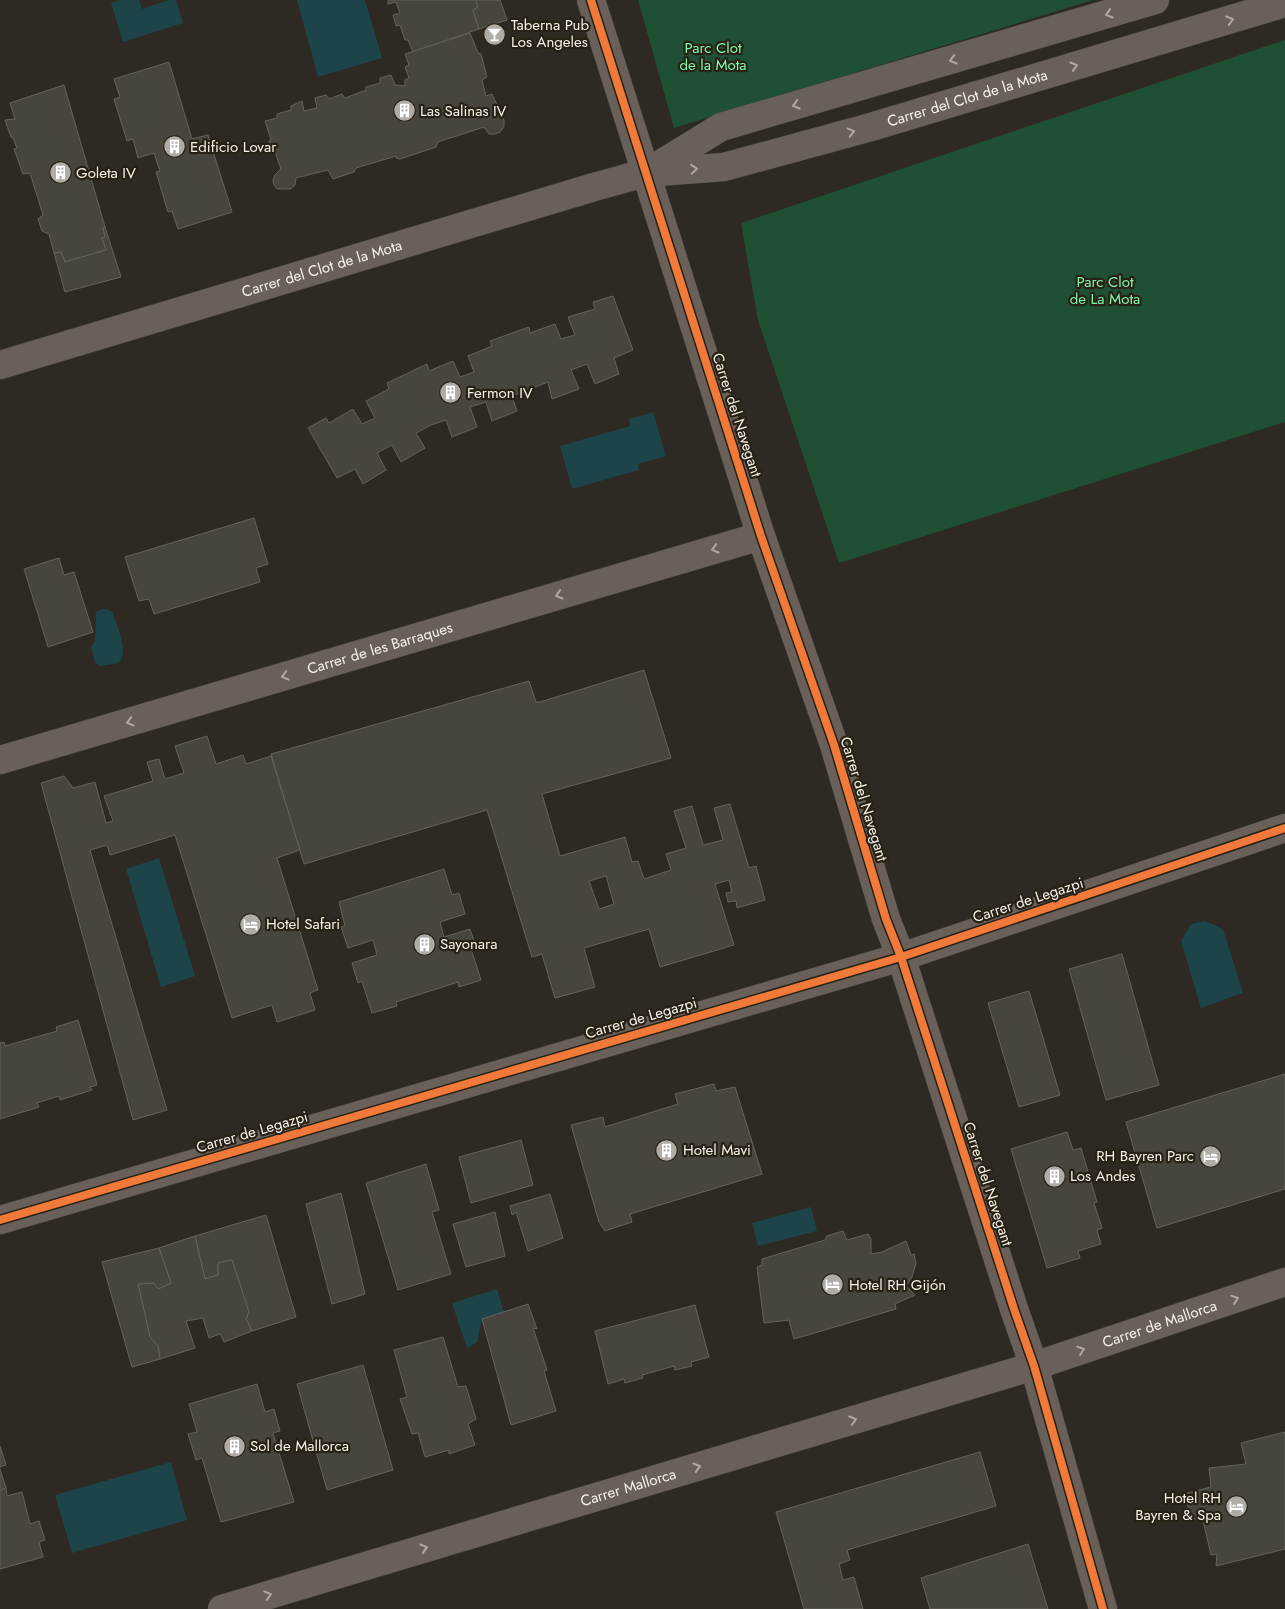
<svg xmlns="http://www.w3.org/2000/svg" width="1285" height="1609" font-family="Jost,sans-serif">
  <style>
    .green { fill: #205033 }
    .water { fill: #1c4449 }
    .building { fill: #48443e; stroke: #65625c; fill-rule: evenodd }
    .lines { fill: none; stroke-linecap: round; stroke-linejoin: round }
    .minor-casing { stroke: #494540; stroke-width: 29 }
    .minor { stroke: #6a605a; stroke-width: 28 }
    .cycleway-casing { stroke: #282115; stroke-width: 11 }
    .cycleway { stroke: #f17a3a; stroke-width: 8 }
    .oneway { stroke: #b0a8a2 }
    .labels { text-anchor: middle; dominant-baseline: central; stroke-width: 4.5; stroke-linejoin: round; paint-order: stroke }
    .poi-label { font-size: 15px; fill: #f6f1e9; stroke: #282115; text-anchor: start }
    .park-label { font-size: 15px; fill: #7efaaf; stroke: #282115 }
    .street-label { font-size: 15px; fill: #f6f1e9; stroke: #282115 }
  </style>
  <rect width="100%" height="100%" fill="#2e2a23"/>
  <!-- green -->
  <g class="green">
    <polygon points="638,0 1093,0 674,128"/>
    <polygon points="1285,40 1285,422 839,563 758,320 741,223"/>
  </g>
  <!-- water -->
  <g class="water">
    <polygon points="121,0 139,0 142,9 169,0 176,0 183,23 123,42 111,3"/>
    <polygon points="297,0 365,0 382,58 318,77"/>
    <polygon points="653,412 666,456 638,464 639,470 572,489 560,446 630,426 629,419"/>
    <path d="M 102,609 L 107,609 L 112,612 C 116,623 130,653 119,662 C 114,665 105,665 99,666 L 95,662 L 91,647 L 95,641 L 96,612 Z"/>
    <polygon points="159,858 195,976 161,987 126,869"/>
    <polygon points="1205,921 1223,929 1243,993 1201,1008 1181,941 1191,924"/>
    <polygon points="811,1207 817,1231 758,1246 752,1223"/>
    <polygon points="497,1289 504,1312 482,1319 477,1342 467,1348 452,1303"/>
    <polygon points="171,1462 187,1520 72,1553 55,1495"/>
  </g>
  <!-- building -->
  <g class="building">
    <polygon points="388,0 476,0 478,7 473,10 479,29 413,52 408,40 405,40 400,25 396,26 393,15 400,13 396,2 388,4"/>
    <polygon points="476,0 500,0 507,20 479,29 473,10 478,7"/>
    <polygon points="470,33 478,53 481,54 487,77 482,80 486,96 492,94 504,120 504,127 500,132 495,134 489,134 484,127 438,142 436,147 400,159 396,158 396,156 356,168 354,172 333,179 328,170 296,178 295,185 290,189 277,189 274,185 273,180 275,175 281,169 274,149 271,150 269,141 271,140 265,121 277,118 277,114 291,110 291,106 302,101 304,111 317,108 315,98 326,95 329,99 342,94 345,98 366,90 366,87 380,83 380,78 391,75 395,85 405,86 405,80 409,78 405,67 409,65 405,54"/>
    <polygon points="169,62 192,139 208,135 232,212 178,229 172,211 168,212 156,172 160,171 154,153 138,158 133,139 127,141 114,99 120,97 114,79"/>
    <polygon points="64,85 105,227 103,228 105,237 102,238 106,250 65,262 61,252 54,253 49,234 42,231 38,219 43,215 30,173 23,174 14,149 17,148 13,138 11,137 5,120 15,119 10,103"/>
    <polygon points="105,227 121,277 65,292 54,253 61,252 65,262 106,250 102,238 105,237 103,228"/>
    <polygon points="613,296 633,350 614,358 619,374 595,384 587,364 571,370 579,389 552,399 548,382 512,396 517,411 492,421 486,402 470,407 477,427 452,437 446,420 431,425 416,433 425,448 401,462 392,445 377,453 386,470 363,484 355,469 337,478 308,428 326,418 329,423 353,409 362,424 375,418 366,401 389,389 387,383 427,364 429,371 453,361 460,377 474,372 468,356 492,346 490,341 529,327 530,333 555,324 561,339 575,335 568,317 595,309 593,302"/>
    <polygon points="254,518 268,564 256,568 260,582 154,614 149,599 139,601 125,557"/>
    <polygon points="59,558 64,575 74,572 93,632 48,647 24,569"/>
    <path d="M 644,670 L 671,758 L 542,794 L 560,856 L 625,837 L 632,862 L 638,861 L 644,879 L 671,870 L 666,854 L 686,848 L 674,811 L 692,806 L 703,845 L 723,840 L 714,808 L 730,804 L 749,868 L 756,866 L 765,900 L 737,908 L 736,901 L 728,902 L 726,893 L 732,892 L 729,880 L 715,884 L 734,945 L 660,967 L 649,929 L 584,948 L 595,987 L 555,998 L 542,954 L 532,957 L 487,810 L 304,864 L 271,754 L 529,681 L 536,702 L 540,702 ZM 606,876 L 614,904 L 599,909 L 589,881 Z"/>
    <polygon points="207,736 216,764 243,755 246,764 271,756 300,850 277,858 318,990 310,993 315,1010 277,1022 272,1005 232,1018 175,835 110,855 107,845 90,850 167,1110 133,1120 41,783 64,776 73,788 95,782 106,823 113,821 104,796 153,781 147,762 159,759 165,779 184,773 175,746"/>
    <polygon points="444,869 452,895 459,893 465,914 440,922 444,937 470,929 476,947 471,949 481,980 459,987 458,982 396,1002 397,1006 372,1013 362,981 358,983 352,963 377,955 373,940 348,948 341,927 345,926 339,902"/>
    <polygon points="1122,954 1159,1085 1106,1100 1069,969"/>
    <polygon points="1029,991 1060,1095 1019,1107 988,1003"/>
    <polygon points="78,1020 97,1085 90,1087 92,1090 60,1100 59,1096 37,1103 39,1107 0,1119 0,1043 4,1042 5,1046 57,1031 56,1027"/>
    <polygon points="1285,1074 1285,1189 1157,1228 1126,1122"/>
    <polygon points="714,1084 716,1091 735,1087 762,1174 630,1214 632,1222 605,1231 599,1222 571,1125 603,1117 605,1127 678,1104 675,1094"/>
    <polygon points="1067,1132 1073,1150 1081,1148 1097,1202 1094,1203 1102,1228 1097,1230 1101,1244 1078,1251 1080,1258 1047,1268 1011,1149"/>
    <polygon points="521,1140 533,1185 471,1203 459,1157"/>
    <polygon points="426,1164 439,1210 432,1212 451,1274 398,1290 366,1183"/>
    <polygon points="341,1193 365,1294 332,1304 306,1204"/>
    <polygon points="550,1194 563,1238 528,1251 516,1212 512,1215 510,1206"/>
    <polygon points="495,1212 505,1256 466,1267 453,1224"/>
    <polygon points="266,1215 296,1317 252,1331 246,1319 249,1312 232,1260 218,1263 218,1275 205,1279 195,1236"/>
    <polygon points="843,1231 847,1240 868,1234 871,1239 871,1254 882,1252 906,1241 911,1255 914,1254 916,1263 912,1277 906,1286 915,1295 895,1304 896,1309 794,1339 789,1320 764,1323 757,1267 762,1265 762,1259 825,1240 827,1236"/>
    <polygon points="195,1236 205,1279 218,1275 218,1263 232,1260 249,1312 246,1319 252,1331 224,1342 220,1334 209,1338 203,1318 186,1321 195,1348 160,1359 158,1346 150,1337 138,1284 154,1283 158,1289 171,1283 159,1248"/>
    <polygon points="159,1248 171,1283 158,1289 154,1283 138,1284 150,1337 158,1346 160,1359 132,1367 102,1262"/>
    <polygon points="528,1304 537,1329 533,1328 547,1370 544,1371 556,1411 511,1425 482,1319"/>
    <polygon points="695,1305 709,1357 691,1362 692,1366 675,1370 674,1366 642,1375 643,1378 625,1383 624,1379 608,1384 595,1331"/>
    <polygon points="443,1337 458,1387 466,1386 476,1419 468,1424 475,1445 449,1454 449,1450 425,1457 418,1433 412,1434 400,1399 407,1397 394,1350"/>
    <polygon points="363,1365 393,1470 327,1490 297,1384"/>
    <polygon points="257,1384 265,1412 274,1409 280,1431 273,1433 294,1502 221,1522 202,1458 196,1460 188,1434 197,1432 189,1404"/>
    <polygon points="1285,1432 1285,1549 1216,1566 1217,1554 1211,1555 1203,1520 1192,1519 1184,1494 1211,1487 1209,1468 1246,1464 1241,1443"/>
    <polygon points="0,1446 6,1465 0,1467"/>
    <polygon points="980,1452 996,1506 847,1550 850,1560 839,1564 843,1580 854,1577 863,1609 804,1609 776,1512"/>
    <polygon points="0,1469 6,1488 0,1490"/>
    <polygon points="6,1488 7,1496 22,1492 30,1524 39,1521 45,1540 39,1542 43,1557 0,1569 0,1490"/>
    <polygon points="1028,1544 1048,1609 930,1609 921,1578"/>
  </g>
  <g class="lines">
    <defs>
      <g id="minor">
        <polyline points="591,0 761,536 834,745 886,919 901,957 1014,1309 1034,1366 1103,1609"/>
        <polyline points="651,170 721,127 1155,0"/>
        <path id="s1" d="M 0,365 L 594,187 L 645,173 L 724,167 L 871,127 L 1285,3"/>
        <path id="s2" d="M 0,760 L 761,536"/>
        <polyline points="0,1220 901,957 1285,828"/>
        <path id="s3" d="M 222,1609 L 1034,1366 L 1285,1282"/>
      </g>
    </defs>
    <!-- minor casing -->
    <use href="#minor" class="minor-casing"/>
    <!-- minor -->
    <use href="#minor" class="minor"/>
    <defs>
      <g id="cycleway">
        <polyline points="591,0 761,536 834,745 886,919 901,957 1014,1309 1034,1366 1103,1609"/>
        <polyline points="0,1220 901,957 1285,828"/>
      </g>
    </defs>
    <!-- cycleway casing -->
    <use href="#cycleway" class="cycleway-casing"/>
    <!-- cycleway -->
    <use href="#cycleway" class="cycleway"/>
  </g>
  <!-- one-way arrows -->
  <defs><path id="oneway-chevron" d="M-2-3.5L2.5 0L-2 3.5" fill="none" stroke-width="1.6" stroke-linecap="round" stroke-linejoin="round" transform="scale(1.25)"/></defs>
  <g class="oneway">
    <use href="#oneway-chevron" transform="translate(1109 14) rotate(163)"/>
    <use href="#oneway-chevron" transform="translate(1230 20) rotate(-17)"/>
    <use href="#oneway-chevron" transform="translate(953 60) rotate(164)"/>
    <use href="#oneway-chevron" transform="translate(1074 66) rotate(-17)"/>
    <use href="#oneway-chevron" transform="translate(796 105) rotate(164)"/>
    <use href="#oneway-chevron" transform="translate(851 132) rotate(-15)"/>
    <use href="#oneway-chevron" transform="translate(694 169) rotate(-5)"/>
    <use href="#oneway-chevron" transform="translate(715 549) rotate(164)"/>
    <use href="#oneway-chevron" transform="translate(559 595) rotate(164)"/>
    <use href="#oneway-chevron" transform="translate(285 676) rotate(164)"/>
    <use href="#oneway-chevron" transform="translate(130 722) rotate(164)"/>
    <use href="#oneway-chevron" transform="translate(1235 1299) rotate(-19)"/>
    <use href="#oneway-chevron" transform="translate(1081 1350) rotate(-19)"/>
    <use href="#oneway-chevron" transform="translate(853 1420) rotate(-17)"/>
    <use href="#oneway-chevron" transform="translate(697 1467) rotate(-17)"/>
    <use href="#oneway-chevron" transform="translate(424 1548) rotate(-17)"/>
    <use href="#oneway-chevron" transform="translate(268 1595) rotate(-17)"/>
  </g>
  <!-- icons -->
  <defs>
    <symbol id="bar-disc" viewBox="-11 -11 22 22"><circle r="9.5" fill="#b0aba4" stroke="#282115"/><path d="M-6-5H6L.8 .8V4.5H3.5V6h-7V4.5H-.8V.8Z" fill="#fff"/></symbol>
    <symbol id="building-disc" viewBox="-11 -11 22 22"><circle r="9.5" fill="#b0aba4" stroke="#282115"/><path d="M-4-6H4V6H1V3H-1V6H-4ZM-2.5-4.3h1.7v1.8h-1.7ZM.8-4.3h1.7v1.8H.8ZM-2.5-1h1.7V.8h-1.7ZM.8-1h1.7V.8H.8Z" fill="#fff"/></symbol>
    <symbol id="hotel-disc" viewBox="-11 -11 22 22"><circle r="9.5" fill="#b0aba4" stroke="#282115"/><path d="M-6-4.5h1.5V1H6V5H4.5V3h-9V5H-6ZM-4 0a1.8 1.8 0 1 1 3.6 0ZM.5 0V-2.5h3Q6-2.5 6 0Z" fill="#fff"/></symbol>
  </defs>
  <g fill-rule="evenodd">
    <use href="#bar-disc" x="482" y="22" width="25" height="25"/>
    <use href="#building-disc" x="392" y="98" width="25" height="25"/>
    <use href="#building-disc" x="162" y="134" width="25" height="25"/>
    <use href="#building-disc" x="48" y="160" width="25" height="25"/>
    <use href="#building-disc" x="438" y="380" width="25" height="25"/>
    <use href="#hotel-disc" x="238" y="912" width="25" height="25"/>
    <use href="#building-disc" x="412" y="932" width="25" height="25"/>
    <use href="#building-disc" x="654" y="1138" width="25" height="25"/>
    <use href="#hotel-disc" x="1198" y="1144" width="25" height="25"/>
    <use href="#building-disc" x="1042" y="1164" width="25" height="25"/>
    <use href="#hotel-disc" x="820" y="1272" width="25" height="25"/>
    <use href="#building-disc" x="222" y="1434" width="25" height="25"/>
    <use href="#hotel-disc" x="1224" y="1494" width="25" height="25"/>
  </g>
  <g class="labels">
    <!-- poi labels -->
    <g class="poi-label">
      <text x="511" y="25">Taberna Pub<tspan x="511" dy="17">Los Angeles</tspan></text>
      <text x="420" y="111">Las Salinas IV</text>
      <text x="190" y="147">Edificio Lovar</text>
      <text x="76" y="173">Goleta IV</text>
      <text x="467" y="393">Fermon IV</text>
      <text x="266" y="924">Hotel Safari</text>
      <text x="440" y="944">Sayonara</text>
      <text x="683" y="1150">Hotel Mavi</text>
      <text x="1194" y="1156" text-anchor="end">RH Bayren Parc</text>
      <text x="1070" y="1176">Los Andes</text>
      <text x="849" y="1285">Hotel RH Gijón</text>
      <text x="250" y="1446">Sol de Mallorca</text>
      <text x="1221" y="1498" text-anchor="end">Hotel RH<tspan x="1221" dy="17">Bayren &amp; Spa</tspan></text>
    </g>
    <!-- park labels -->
    <g class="park-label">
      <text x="713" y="48">Parc Clot<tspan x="713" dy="17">de la Mota</tspan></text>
      <text x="1105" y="282">Parc Clot<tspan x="1105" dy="17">de La Mota</tspan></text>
    </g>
    <!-- street labels -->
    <g class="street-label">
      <text stroke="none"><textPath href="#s1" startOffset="1005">Carrer del Clot de la Mota</textPath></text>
      <text stroke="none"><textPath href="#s1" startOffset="336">Carrer del Clot de la Mota</textPath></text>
      <text transform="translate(737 415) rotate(72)">Carrer del Navegant</text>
      <text stroke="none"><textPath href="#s2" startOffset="396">Carrer de les Barraques</textPath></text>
      <text transform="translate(864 799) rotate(73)">Carrer del Navegant</text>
      <text transform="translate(1028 900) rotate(-18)">Carrer de Legazpi</text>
      <text transform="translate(641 1018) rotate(-16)">Carrer de Legazpi</text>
      <text transform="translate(252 1132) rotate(-16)">Carrer de Legazpi</text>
      <text transform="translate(988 1184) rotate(72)">Carrer del Navegant</text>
      <text stroke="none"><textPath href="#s3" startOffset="980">Carrer de Mallorca</textPath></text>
      <text stroke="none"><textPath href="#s3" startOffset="424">Carrer Mallorca</textPath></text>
    </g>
  </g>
</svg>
